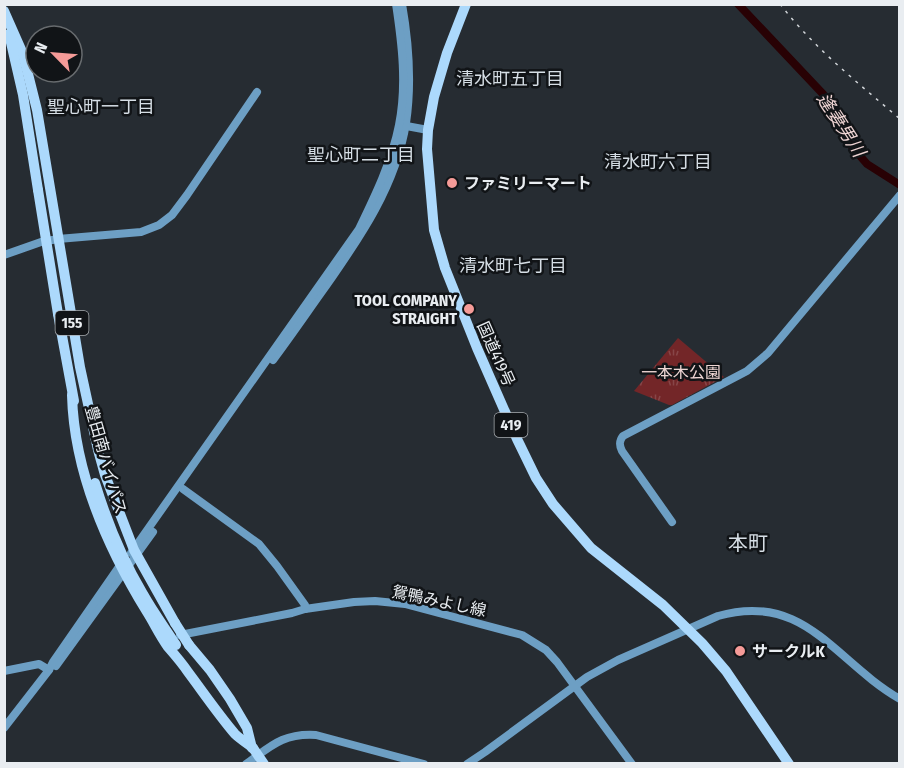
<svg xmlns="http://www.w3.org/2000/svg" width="904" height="768" font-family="'Fira Sans Condensed','Noto Sans JP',sans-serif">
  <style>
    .park { fill: url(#park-tufts) }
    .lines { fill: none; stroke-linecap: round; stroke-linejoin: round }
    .river { stroke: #280104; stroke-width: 8 }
    .secondary { stroke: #6d9fc4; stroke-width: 8 }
    .highway { stroke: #acd9fc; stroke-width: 10 }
    .rail { stroke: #d1d5d9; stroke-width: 1.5; stroke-dasharray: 3 6; stroke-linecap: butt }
    .highway-bridge { stroke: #acd9fc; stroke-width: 10 }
    .poi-dot { fill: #f59b98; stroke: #111417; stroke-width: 2 }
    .labels { text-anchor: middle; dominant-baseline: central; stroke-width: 5; stroke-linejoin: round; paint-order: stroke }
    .shield { fill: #111417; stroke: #a8acb0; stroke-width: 1.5 }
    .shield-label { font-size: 15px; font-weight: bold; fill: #e9edf1 }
    .poi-label { font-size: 16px; font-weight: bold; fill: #e9edf1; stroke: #111417; text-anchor: start }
    .street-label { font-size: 16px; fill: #e9edf1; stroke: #111417 }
    .park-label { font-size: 16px; fill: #eed5d3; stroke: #111417 }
    .neighbourhood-label { font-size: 18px; fill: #d6dee5; stroke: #111417 }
    .water-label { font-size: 18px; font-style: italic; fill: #eed4d3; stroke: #111417 }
    .quarter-label { font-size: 20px; fill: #d6dee5; stroke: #111417 }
  </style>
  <defs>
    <pattern id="park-tufts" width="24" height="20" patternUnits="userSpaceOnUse" patternTransform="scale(1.5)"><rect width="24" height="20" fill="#732628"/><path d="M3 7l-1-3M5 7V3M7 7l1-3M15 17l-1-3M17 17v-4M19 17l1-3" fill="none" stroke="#874648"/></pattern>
  </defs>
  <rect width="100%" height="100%" fill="#262c32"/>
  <!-- park -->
  <polygon class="park" points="678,338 724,377 672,405 669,405 634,391"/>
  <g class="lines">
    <!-- river -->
    <polyline class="river" points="738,4 823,94 837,115 840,126 848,142 867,164 900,185"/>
    <!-- secondary -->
    <g class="secondary">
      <polyline points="401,125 428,130"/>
      <polyline points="4,255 41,242 58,239 141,232 159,225 172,215 187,195 257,92"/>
      <path d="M 273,360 C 291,336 308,311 326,286 C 361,236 396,185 406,123 C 412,83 409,44 402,4"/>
      <polyline points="183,489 259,544 277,566 305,605 305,609"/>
      <path d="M 672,522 L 622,451 C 619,445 619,441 623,436 L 747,371 L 768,353 L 900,195"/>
      <path d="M 131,553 L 359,229 C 375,196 392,161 399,125 C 407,85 402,44 396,4"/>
      <polyline points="180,635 292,613 305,609 354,602 375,601 405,604 522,635 546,650 557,662 632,764"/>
      <polyline points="56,666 153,532"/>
      <polyline points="4,671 39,664 49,670"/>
      <polyline points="4,728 49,670 53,662 123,561"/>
      <path d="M 246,764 C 271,746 283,733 316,735 L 424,764"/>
      <path d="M 467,764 L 485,752 L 587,677 L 618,660 L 718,616 C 805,591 835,662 900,699"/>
    </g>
    <!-- highway -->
    <g class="highway">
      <polyline points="466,4 447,53 434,97 428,130 427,149 434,230 445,268 477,348 517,439 536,478 553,504 591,548 663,605 702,643 726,671 789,764"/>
      <polyline points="4,11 23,54 37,110 80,367 98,450 105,475 134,550 175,623"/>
      <polyline points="9,34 23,95 38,190"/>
      <polyline points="58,314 74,401"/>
      <path d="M 72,395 C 74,472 107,547 147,612 C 154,623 160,636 168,647 C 175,655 182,663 188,672 C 203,692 218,714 235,734 C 240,739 247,743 253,748"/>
      <polyline points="189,645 210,670 230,699 247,728 252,748"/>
    </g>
    <!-- rail -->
    <path class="rail" d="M 780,4 C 814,48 858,83 900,119"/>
    <!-- highway-bridge -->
    <g class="highway-bridge">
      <polyline points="38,190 58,314"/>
      <path d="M 95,483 C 107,522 122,559 143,594 C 153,612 165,628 176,645"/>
      <polyline points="175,623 189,645"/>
      <polyline points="253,748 264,764"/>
    </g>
  </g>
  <!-- markers -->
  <g class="poi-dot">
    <circle cx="452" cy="183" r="6"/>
    <circle cx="469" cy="309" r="6"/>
    <circle cx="740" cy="651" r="6"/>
  </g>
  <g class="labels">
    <!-- shield labels -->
    <g class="shield">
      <rect x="55.5" y="311" width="33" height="24" rx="4.5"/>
      <rect x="494.5" y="413" width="33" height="24" rx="4.5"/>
    </g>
    <g class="shield-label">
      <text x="72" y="323">155</text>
      <text x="511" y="425">419</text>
    </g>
    <!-- poi labels -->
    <g class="poi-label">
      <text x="464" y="183">ファミリーマート</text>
      <text x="457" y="300" text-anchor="end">TOOL COMPANY<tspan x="457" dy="18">STRAIGHT</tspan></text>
      <text x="752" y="651">サークルK</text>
    </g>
    <!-- street labels -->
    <g class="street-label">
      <text transform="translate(496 354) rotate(66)">国道419号</text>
      <text transform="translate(106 460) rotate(74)">豊田南バイパス</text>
      <text transform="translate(439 601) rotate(12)">鴛鴨みよし線</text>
    </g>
    <!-- park labels -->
    <g class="park-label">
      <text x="681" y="372">一本木公園</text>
    </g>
    <!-- neighbourhood labels -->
    <g class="neighbourhood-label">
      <text x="510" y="79">清水町五丁目</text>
      <text x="101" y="107">聖心町一丁目</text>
      <text x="361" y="155">聖心町二丁目</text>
      <text x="658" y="162">清水町六丁目</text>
      <text x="513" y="266">清水町七丁目</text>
    </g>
    <!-- water labels -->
    <g class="water-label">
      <text transform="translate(841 125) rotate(57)">逢妻男川</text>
    </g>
    <!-- quarter labels -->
    <g class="quarter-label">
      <text x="748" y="543">本町</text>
    </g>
  </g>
  <!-- border -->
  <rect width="904" height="768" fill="none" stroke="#e9edf1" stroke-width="12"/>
  <!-- north arrow -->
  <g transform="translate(54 54) rotate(295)"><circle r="28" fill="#111417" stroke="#676b6e" stroke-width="1.5"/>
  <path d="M0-4.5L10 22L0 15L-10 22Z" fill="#f59b98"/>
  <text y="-9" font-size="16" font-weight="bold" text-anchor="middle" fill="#e9edf1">N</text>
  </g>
</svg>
